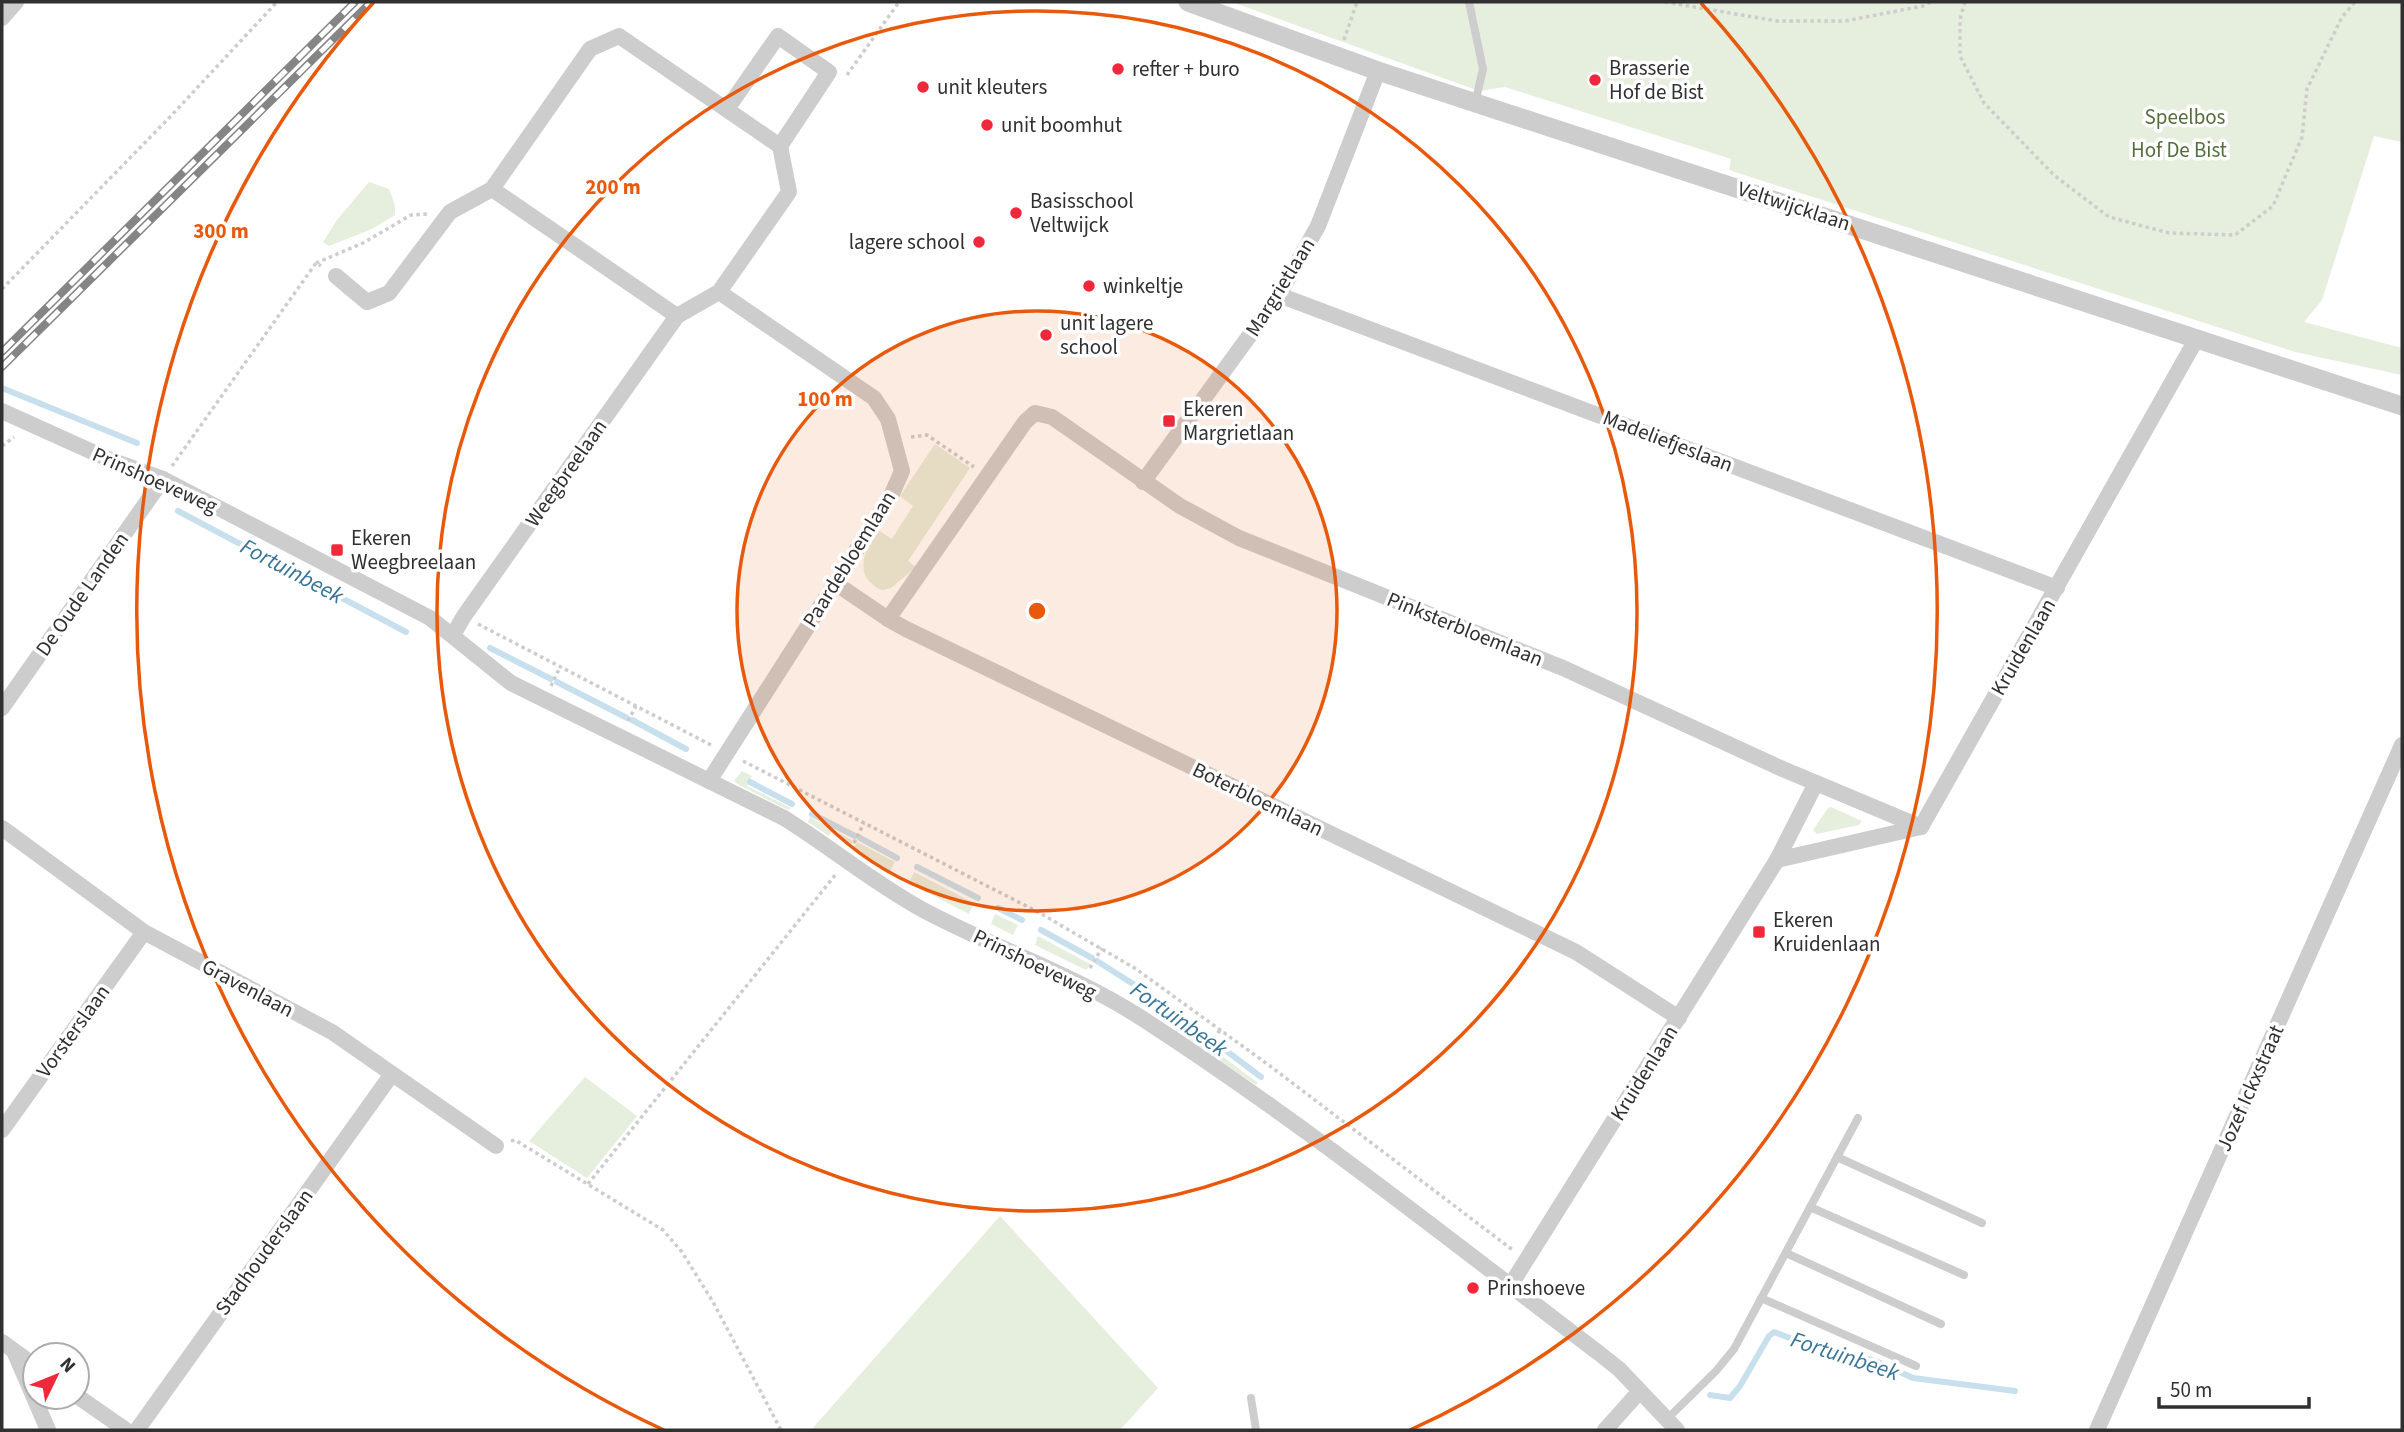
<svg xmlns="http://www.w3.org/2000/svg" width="2404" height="1432" font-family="'Source Sans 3',sans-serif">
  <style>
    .green { fill: #e6eedd }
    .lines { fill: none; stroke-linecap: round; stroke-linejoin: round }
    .stream { stroke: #c8e0ee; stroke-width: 6 }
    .path { stroke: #cdcdcd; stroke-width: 3.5; stroke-dasharray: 3.5 3.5; stroke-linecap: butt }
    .service { stroke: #cdcdcd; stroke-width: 8 }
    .minor { stroke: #cdcdcd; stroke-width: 16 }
    .tertiary { stroke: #cdcdcd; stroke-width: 19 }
    .rail-casing { stroke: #858585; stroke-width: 8 }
    .rail { stroke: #fff; stroke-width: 5; stroke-dasharray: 16; stroke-linecap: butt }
    .ring { fill: none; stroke: #e8590c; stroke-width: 3.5 }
    .poi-dot { fill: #ef293b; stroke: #fff; stroke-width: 2.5 }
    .labels { text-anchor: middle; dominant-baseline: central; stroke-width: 7; stroke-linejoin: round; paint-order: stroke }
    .poi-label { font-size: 21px; fill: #303030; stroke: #fff; text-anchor: start }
    .park-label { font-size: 21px; fill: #536e3a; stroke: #fff }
    .street-label { font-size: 21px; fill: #303030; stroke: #fff }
    .water-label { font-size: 23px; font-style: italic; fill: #387497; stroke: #fff }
    .centre { fill: #e8590c; stroke: #fff; stroke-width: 3.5 }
    .ring-label { font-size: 21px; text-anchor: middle; font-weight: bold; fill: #e8590c; stroke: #fff; stroke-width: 7; stroke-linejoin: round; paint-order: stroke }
  </style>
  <rect width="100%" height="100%" fill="#fff"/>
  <!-- green -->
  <g class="green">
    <polygon points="1232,2 2402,2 2402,142 2374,136 2322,300 2304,322 2402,348 2402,375 2295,352 1729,170 1731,159 1505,87 1479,91"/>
    <polygon points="369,182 389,189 395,205 395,215 372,229 329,246 323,242 337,220"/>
    <path d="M 935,444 L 970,468 L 908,561 L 916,567 L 891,588 L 882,590 C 852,577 864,550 878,530 L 892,539 L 913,506 L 900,496 Z"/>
    <polygon points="742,771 752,776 747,786 791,808 788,810 739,785 734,781"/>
    <polygon points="1831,807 1862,821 1859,825 1817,834 1813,830 1828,808"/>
    <polygon points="810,817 853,841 851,845 832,832 829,836 808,822"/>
    <polygon points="857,842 895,862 890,871 854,848"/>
    <polygon points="914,872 974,903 969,914 909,883"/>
    <polygon points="995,914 1018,925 1013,935 991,924"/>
    <polygon points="1038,936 1090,964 1086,970 1035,945"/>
    <polygon points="1160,1009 1206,1044 1203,1049 1156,1016"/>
    <polygon points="1210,1047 1258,1083 1256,1085 1207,1052"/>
    <polygon points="585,1077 637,1116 587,1178 529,1141"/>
    <polygon points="1000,1216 1158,1388 1120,1430 811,1430"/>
  </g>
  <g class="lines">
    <!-- stream -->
    <g class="stream">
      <polyline points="2,388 137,443"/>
      <polyline points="178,511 406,632"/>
      <polyline points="490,648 551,679"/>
      <polyline points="557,682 627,718"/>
      <polyline points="632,720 686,749"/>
      <polyline points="750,782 792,804"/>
      <polyline points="812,814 855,836"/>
      <polyline points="860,838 897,858"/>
      <polyline points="917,867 978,898"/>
      <polyline points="998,908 1022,920"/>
      <polyline points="1041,930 1092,958"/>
      <polyline points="1097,961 1163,1003 1261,1077"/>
      <polyline points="1710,1395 1730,1398 1740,1386 1769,1336 1774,1332 1831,1354 1861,1357 1878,1362 1913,1378 2015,1391"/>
    </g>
    <!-- path -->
    <g class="path">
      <polyline points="1665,2 1777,21 1845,21 1923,6 1931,2"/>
      <polyline points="1965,2 1960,19 1960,56 1984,103 2055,176 2109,217 2169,233 2235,235 2273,206 2302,137 2307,89 2342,17 2355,2"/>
      <polyline points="1344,40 1357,2"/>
      <polyline points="847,75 899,2"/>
      <polyline points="316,263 363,243 411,215 428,214"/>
      <polyline points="2,289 170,117 277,2"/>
      <polyline points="911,437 927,435 974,467"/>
      <polyline points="2,446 14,437"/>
      <polyline points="172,466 316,263 321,266"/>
      <polyline points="478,624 711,745"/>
      <polyline points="551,686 560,667"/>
      <polyline points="628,721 636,706"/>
      <polyline points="743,761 1038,912 1136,969 1270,1066 1514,1251"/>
      <polyline points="854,843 864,823"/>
      <polyline points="1090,968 1102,948"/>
      <polyline points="1209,1044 1221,1029"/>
      <polyline points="511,1141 515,1140 663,1230 682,1252 713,1302 781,1430"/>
      <polyline points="588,1184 836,874"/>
    </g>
    <!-- service -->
    <g class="service">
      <polyline points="1469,2 1483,69 1475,103"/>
      <polyline points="1837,1157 1982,1223"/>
      <polyline points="1810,1207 1964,1275"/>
      <polyline points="1786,1253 1941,1324"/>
      <polyline points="1761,1298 1916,1366"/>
      <polyline points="1251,1398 1256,1430"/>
      <polyline points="1667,1419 1716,1371 1734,1349 1858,1118"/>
    </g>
    <!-- minor -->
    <g class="minor">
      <polyline points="2,18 16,2"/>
      <polyline points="492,189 677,316"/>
      <polyline points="336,276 367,302 389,293 450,212 492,189 590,49 619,36 780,146"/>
      <polyline points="1279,295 2057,588"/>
      <path d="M 2,411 L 108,459 L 163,479 L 430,618 L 511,683 L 784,818 C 832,848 875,884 925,911 C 997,949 1075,975 1143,1019 C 1302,1122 1450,1240 1600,1354 L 1619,1369 L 1677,1430"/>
      <polyline points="1143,482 1279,295 1318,226 1378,71"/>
      <polyline points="835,583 888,619 906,629 1576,952 1679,1018"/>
      <polyline points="888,619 1025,422 1035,413 1052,417 1180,506 1239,538 1563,668 1778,767 1921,827"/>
      <polyline points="453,635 464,616 677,316 719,292 789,192 780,146 829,72 778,36 727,109"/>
      <polyline points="2,708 163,479"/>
      <polyline points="709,781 891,496 902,471 888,419 874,398 719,292"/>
      <polyline points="2,828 144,932 332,1032 496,1146"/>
      <polyline points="1777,860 1921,827 2197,338"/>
      <polyline points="2,1130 144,932"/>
      <polyline points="1510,1286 1777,860 1816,783"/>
      <polyline points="2,1342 35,1366"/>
      <polyline points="14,1351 48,1430"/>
      <polyline points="77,1396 126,1430"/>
      <polyline points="137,1430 392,1074"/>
      <polyline points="1605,1430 1639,1392"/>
      <polyline points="2097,1430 2402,745"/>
    </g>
    <!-- tertiary -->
    <polyline class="tertiary" points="1188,2 1378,71 2402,406"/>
    <defs>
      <g id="rail">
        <polyline points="2,352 355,2"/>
        <polyline points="2,367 371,2"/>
      </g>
    </defs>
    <!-- rail casing -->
    <use href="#rail" class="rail-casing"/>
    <!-- rail -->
    <use href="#rail" class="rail"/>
  </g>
  <!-- distance rings -->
  <circle cx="1037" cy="611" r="300" fill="#e8590c" fill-opacity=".12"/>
  <g class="ring">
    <circle cx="1037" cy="611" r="300"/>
    <circle cx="1037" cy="611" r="600"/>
    <path d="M664 1430A900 900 0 0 1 373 3M1701 3A900 900 0 0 1 1410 1430"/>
  </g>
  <!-- markers -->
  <g class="poi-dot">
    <circle cx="1118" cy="69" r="7"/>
    <circle cx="1595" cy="80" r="7"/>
    <circle cx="923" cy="87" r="7"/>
    <circle cx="987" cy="125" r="7"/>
    <circle cx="1016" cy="213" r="7"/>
    <circle cx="979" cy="242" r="7"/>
    <circle cx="1089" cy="286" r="7"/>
    <circle cx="1046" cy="335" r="7"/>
    <rect x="1162" y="414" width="14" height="14" rx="3.5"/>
    <rect x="330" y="543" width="14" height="14" rx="3.5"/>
    <rect x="1752" y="925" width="14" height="14" rx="3.5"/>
    <circle cx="1473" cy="1288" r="7"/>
  </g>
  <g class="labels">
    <!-- poi labels -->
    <g class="poi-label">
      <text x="1609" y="68">Brasserie<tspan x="1609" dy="24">Hof de Bist</tspan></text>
      <text x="1132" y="69">refter + buro</text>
      <text x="937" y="87">unit kleuters</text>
      <text x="1001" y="125">unit boomhut</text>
      <text x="1030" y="201">Basisschool<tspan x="1030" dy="24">Veltwijck</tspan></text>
      <text x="965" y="242" text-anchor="end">lagere school</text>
      <text x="1103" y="286">winkeltje</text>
      <text x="1060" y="323">unit lagere<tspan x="1060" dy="24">school</tspan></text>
      <text x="1183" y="409">Ekeren<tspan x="1183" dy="24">Margrietlaan</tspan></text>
      <text x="351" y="538">Ekeren<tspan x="351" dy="24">Weegbreelaan</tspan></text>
      <text x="1773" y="920">Ekeren<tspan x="1773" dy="24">Kruidenlaan</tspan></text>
      <text x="1487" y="1288">Prinshoeve</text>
    </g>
    <!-- park labels -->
    <g class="park-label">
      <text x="2185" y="117">Speelbos</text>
      <text x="2179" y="150">Hof De Bist</text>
    </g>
    <!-- street labels -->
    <g class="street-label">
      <text transform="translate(1794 206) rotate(18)">Veltwijcklaan</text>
      <text transform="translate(1280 287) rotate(-58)">Margrietlaan</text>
      <text transform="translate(1668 441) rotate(21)">Madeliefjeslaan</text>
      <text transform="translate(566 473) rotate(-55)">Weegbreelaan</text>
      <text transform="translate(155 480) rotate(24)">Prinshoeveweg</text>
      <text transform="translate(849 559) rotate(-58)">Paardebloemlaan</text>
      <text transform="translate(82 594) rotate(-55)">De Oude Landen</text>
      <text transform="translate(1465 629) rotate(22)">Pinksterbloemlaan</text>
      <text transform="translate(2023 647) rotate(-60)">Kruidenlaan</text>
      <text transform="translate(1258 799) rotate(26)">Boterbloemlaan</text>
      <text transform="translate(1035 964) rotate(26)">Prinshoeveweg</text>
      <text transform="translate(248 988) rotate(28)">Gravenlaan</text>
      <text transform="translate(73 1031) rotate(-54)">Vorsterslaan</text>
      <text transform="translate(1644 1073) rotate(-58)">Kruidenlaan</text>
      <text transform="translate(2250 1088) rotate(-66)">Jozef Ickxstraat</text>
      <text transform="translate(264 1252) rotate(-54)">Stadhouderslaan</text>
    </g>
    <!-- water labels -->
    <g class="water-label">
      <text transform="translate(292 571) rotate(28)">Fortuinbeek</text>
      <text transform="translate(1179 1019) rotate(35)">Fortuinbeek</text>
      <text transform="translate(1845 1356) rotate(18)">Fortuinbeek</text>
    </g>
  </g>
  <circle cx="1037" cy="611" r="10" class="centre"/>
  <g class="ring-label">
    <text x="613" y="194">200 m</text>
    <text x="221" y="238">300 m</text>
    <text x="825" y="406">100 m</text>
  </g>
  <!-- border -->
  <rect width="2404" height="1432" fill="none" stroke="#303030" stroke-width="7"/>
  <!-- north arrow -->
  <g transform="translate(56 1376) rotate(47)"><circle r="33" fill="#ffffff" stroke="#acacac" stroke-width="2"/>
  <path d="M0-5L12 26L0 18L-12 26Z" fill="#ef293b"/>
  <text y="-10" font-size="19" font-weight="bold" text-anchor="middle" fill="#303030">N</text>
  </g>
  <!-- scale -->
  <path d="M2159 1397v10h150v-10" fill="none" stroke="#303030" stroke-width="3.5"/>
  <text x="2170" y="1397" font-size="21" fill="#303030" stroke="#ffffff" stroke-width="5" paint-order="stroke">50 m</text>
</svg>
